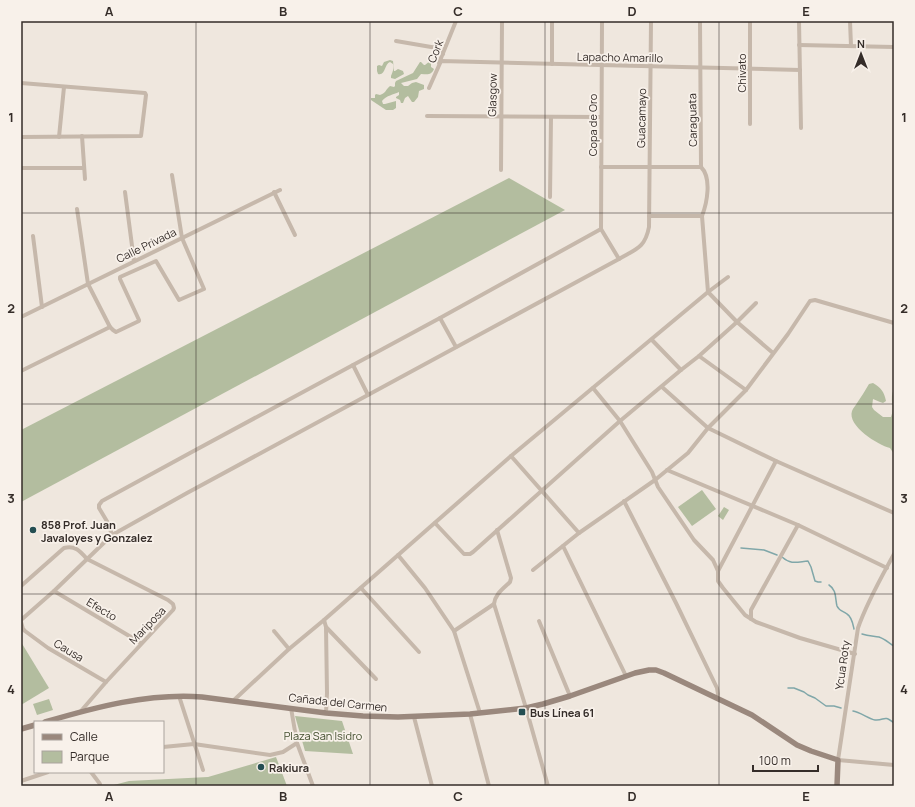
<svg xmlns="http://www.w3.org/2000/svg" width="915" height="807" font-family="Manrope,sans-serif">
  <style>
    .green { fill: #b3bd9f }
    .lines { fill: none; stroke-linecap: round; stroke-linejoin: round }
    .stream { stroke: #80a7a9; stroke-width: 1.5 }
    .street { stroke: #c6b8ab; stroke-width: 4 }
    .secondary { stroke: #9a887d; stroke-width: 5.5 }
    .grid { fill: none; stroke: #352d29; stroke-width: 1; stroke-opacity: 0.55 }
    .poi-dot { fill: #244e52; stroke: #f8f1ea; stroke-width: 1.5 }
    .labels { text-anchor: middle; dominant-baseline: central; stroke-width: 3.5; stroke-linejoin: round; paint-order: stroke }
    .street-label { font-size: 11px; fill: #352d29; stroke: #f8f1ea }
    .poi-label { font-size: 11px; font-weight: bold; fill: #352d29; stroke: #f8f1ea; text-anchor: start }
    .park-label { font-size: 11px; fill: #445030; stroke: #f8f1ea }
    .neatline { fill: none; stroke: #352d29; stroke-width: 1.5 }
    .grid-label { font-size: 13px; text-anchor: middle; font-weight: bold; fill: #352d29 }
  </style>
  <rect width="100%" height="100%" fill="#efe7de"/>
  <!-- green -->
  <g class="green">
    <path d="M 390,60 L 393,61 L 394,71 L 395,71 L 398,69 L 403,71 L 404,74 L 395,79 L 391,78 L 391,76 C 393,71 394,69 393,64 L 390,62 C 384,64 386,76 378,74 L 377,71 L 377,66 L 379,65 L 382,66 L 384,62 Z"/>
    <path d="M 430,61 L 431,62 L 431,67 L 434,69 C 431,76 427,74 421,74 L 417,79 L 401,83 L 404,86 L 408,86 L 412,83 L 416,82 L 424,85 L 424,89 L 419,91 L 418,97 L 414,102 L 412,102 L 408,96 L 405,98 L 403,103 L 401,103 L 400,100 L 396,98 L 396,97 L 399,95 L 399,92 C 393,95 387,95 382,101 L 383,104 L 385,104 L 396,101 L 396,108 L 393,110 L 386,110 L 371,100 L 371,98 L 375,98 L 375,95 L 376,94 L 380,95 C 387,92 385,90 390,86 L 394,87 L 395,86 L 395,83 L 396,81 L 413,73 L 420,62 L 421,62 L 424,65 L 425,65 Z"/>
    <polygon points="509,178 565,210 21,502 21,430"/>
    <path d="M 873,383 C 881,388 884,391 886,401 L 883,403 L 880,402 L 873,399 L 872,407 L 874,410 L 883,417 L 891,417 C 895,408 889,398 894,389 L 894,439 L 893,441 L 893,444 L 894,446 L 894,454 L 890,448 C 878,445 847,426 852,411 C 853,408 856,405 857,403 C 861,397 865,391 869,384 Z"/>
    <polygon points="702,490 716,509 692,526 678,507"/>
    <polygon points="724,507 729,510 723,520 718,516"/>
    <polygon points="21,642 49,688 21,705"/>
    <polygon points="49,699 53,710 37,715 33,704"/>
    <polygon points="295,716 342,721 353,754 305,751"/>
    <polygon points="276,757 287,786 110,786 129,781 208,777"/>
  </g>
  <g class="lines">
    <!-- stream -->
    <g class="stream">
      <polyline points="741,548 764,550 777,555"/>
      <path d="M 782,557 C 791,565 797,562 808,561 L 811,567 L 815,581 L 818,582 L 821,582"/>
      <path d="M 829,585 C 837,590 835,599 837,606 C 839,611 843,611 847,614 C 852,617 853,624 854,629"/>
      <path d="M 862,634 C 868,636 873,636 879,637 C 885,639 889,643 894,646"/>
      <polyline points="788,688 794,688 804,692 808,695 815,698 826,706 834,706 841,708"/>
      <path d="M 853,711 C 860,712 869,719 875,720 C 885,721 883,714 894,723"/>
    </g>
    <!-- street -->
    <g class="street">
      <path d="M 700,21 L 701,167 C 712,178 707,203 702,216 L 708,292 L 737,322 L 773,353"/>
      <polyline points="750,21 750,124"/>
      <polyline points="799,21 801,128"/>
      <polyline points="850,21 851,46"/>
      <polyline points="396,41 437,48 443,54"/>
      <polyline points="799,45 894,47"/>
      <polyline points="439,63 456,21"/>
      <polyline points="552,64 552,21"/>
      <polyline points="21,83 145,93 146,95 141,136 140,136 21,137"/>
      <polyline points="429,88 441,61 800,70"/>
      <polyline points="427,116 601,117"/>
      <polyline points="82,136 85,179"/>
      <polyline points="59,137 64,87"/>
      <polyline points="601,167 701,167"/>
      <polyline points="21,168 84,168"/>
      <polyline points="501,170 502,21"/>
      <polyline points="125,192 134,261"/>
      <polyline points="274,192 295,235"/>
      <polyline points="550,197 551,117"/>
      <polyline points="77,209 88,284 110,327 113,330 116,332 139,321 139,320 120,279 120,277 156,261 179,300 204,289 182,238 172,175"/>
      <polyline points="649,216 702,216"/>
      <polyline points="601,229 602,21"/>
      <polyline points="601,229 619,259"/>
      <polyline points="33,236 42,307"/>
      <polyline points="21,317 280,190"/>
      <polyline points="440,318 456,347"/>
      <polyline points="652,340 681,370"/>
      <polyline points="699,356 746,390"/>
      <polyline points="353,365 368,395"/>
      <polyline points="21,371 110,327"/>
      <polyline points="662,387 708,428 776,461 894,513"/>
      <polyline points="593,388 620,421 652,472 658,487 694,540 713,560 718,571 718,581 723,588 745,615 756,622 800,638 855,654"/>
      <polyline points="511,456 579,533"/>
      <polyline points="667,470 798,525 887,568"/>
      <polyline points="624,501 676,603 717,688 718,694 717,698"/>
      <polyline points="435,523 464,554 470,554 473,552 620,421 681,370 699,356 737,322 756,303"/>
      <path d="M 497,530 L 511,578 L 510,582 C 503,589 495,594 494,604 L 526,708 L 548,786"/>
      <polyline points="112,535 108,523 99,508 99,505 102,501 190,453 440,318 601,229"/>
      <polyline points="563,546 626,676"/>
      <path d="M 894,554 C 881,578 867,602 858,628 L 838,760 L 894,765"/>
      <polyline points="398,555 425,588 454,631 480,713"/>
      <polyline points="533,570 579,533 655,480 688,453 708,428 746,390 788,334 810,301 815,300 894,323"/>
      <polyline points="718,571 776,461"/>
      <path d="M 21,586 L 64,548 C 75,545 80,551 87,559 L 168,600 L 173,604 L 174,608 L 173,610 L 106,682 L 81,711"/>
      <polyline points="361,588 419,652"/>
      <polyline points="54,591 141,643"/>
      <polyline points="751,619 751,610 798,525"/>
      <path d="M 21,620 L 54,591 L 112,535 L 187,493 L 619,259 C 636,249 645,248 649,227 L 651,21"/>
      <polyline points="324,620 326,627 376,679"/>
      <polyline points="539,621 570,696"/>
      <polyline points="21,622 23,629 25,631 48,648 106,682"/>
      <polyline points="326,627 327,693 326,713"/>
      <polyline points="274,631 289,649"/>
      <polyline points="454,631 494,604"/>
      <polyline points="179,696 203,770"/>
      <polyline points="234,700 289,649 324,620 511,456 708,292 728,277"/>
      <polyline points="291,708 297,743 313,786"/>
      <polyline points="470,714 489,786"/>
      <polyline points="414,717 432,786"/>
      <polyline points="163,747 194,744 270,755 283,752 297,743"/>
      <polyline points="91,772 100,784"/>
      <polyline points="21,781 48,772"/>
    </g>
    <!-- secondary -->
    <g class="secondary">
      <path d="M 45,722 C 96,707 148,693 202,697 L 326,713 L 363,716 L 398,717 L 470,714 L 526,708 L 543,704 L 570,696 L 635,673 L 649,670 L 656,670 L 664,673 L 752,715 L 797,745 L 811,751 L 838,760 L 837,786"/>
      <polyline points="21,729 35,725"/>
    </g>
  </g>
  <!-- grid -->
  <path class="grid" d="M 196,21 L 196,786M 370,21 L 370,786M 545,21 L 545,786M 719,21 L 719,786M 21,213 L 894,213M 21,404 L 894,404M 21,594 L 894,594"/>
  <!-- markers -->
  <g class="poi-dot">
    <circle cx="33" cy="530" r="4"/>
    <rect x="518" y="708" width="8" height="8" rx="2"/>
    <circle cx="261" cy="767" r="4"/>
  </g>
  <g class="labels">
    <!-- street labels -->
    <g class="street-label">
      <text transform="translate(435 51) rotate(-68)">Cork</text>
      <text transform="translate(620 57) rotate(1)">Lapacho Amarillo</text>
      <text transform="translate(741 73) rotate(-90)">Chivato</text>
      <text transform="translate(492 95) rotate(-89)">Glasgow</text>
      <text transform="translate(641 118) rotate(-89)">Guacamayo</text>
      <text transform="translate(692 120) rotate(-91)">Caraguata</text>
      <text transform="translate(592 125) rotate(-90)">Copa de Oro</text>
      <text transform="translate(146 245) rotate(-26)">Calle Privada</text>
      <text transform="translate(102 609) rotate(31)">Efecto</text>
      <text transform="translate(147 625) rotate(-46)">Mariposa</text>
      <text transform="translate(69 650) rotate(31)">Causa</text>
      <text transform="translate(842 665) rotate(-82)">Ycua Roty</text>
      <text transform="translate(338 702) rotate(6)">Cañada del Carmen</text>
    </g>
    <!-- poi labels -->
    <g class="poi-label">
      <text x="41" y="524">858 Prof. Juan<tspan x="41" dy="13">Javaloyes y Gonzalez</tspan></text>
      <text x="530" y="712">Bus Línea 61</text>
      <text x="269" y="767">Rakiura</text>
    </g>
    <!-- park labels -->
    <g class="park-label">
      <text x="323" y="735">Plaza San Isidro</text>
    </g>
  </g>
  <!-- border -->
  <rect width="915" height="807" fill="none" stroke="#f8f1ea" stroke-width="44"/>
  <!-- legend -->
  <rect x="34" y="721" width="130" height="52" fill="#f8f1ea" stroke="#aaa39d"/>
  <rect x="42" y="734" width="20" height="6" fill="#9a887d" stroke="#aaa39d"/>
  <text x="70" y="741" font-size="12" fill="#352d29">Calle</text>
  <rect x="42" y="751" width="20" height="12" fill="#b3bd9f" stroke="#aaa39d"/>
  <text x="70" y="761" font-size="12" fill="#352d29">Parque</text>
  <!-- north arrow -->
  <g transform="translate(861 54)" stroke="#f8f1ea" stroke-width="3" paint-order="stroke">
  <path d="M0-3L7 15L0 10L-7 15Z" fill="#352d29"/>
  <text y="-6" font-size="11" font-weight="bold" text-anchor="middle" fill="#352d29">N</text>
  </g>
  <!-- scale -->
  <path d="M753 765v6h65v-6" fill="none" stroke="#352d29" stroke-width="2"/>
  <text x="759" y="765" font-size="12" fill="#352d29" stroke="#f8f1ea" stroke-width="3" paint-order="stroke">100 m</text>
  <rect x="22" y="22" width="871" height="763" class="neatline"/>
  <g class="grid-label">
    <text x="109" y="16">A</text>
    <text x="283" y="16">B</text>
    <text x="458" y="16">C</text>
    <text x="632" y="16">D</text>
    <text x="806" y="16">E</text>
    <text x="11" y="122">1</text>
    <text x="904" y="122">1</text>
    <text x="11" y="313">2</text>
    <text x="904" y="313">2</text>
    <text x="11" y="503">3</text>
    <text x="904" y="503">3</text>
    <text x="11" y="694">4</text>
    <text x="904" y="694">4</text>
    <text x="109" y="801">A</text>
    <text x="283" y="801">B</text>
    <text x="458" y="801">C</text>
    <text x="632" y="801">D</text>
    <text x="806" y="801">E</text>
  </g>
</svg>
